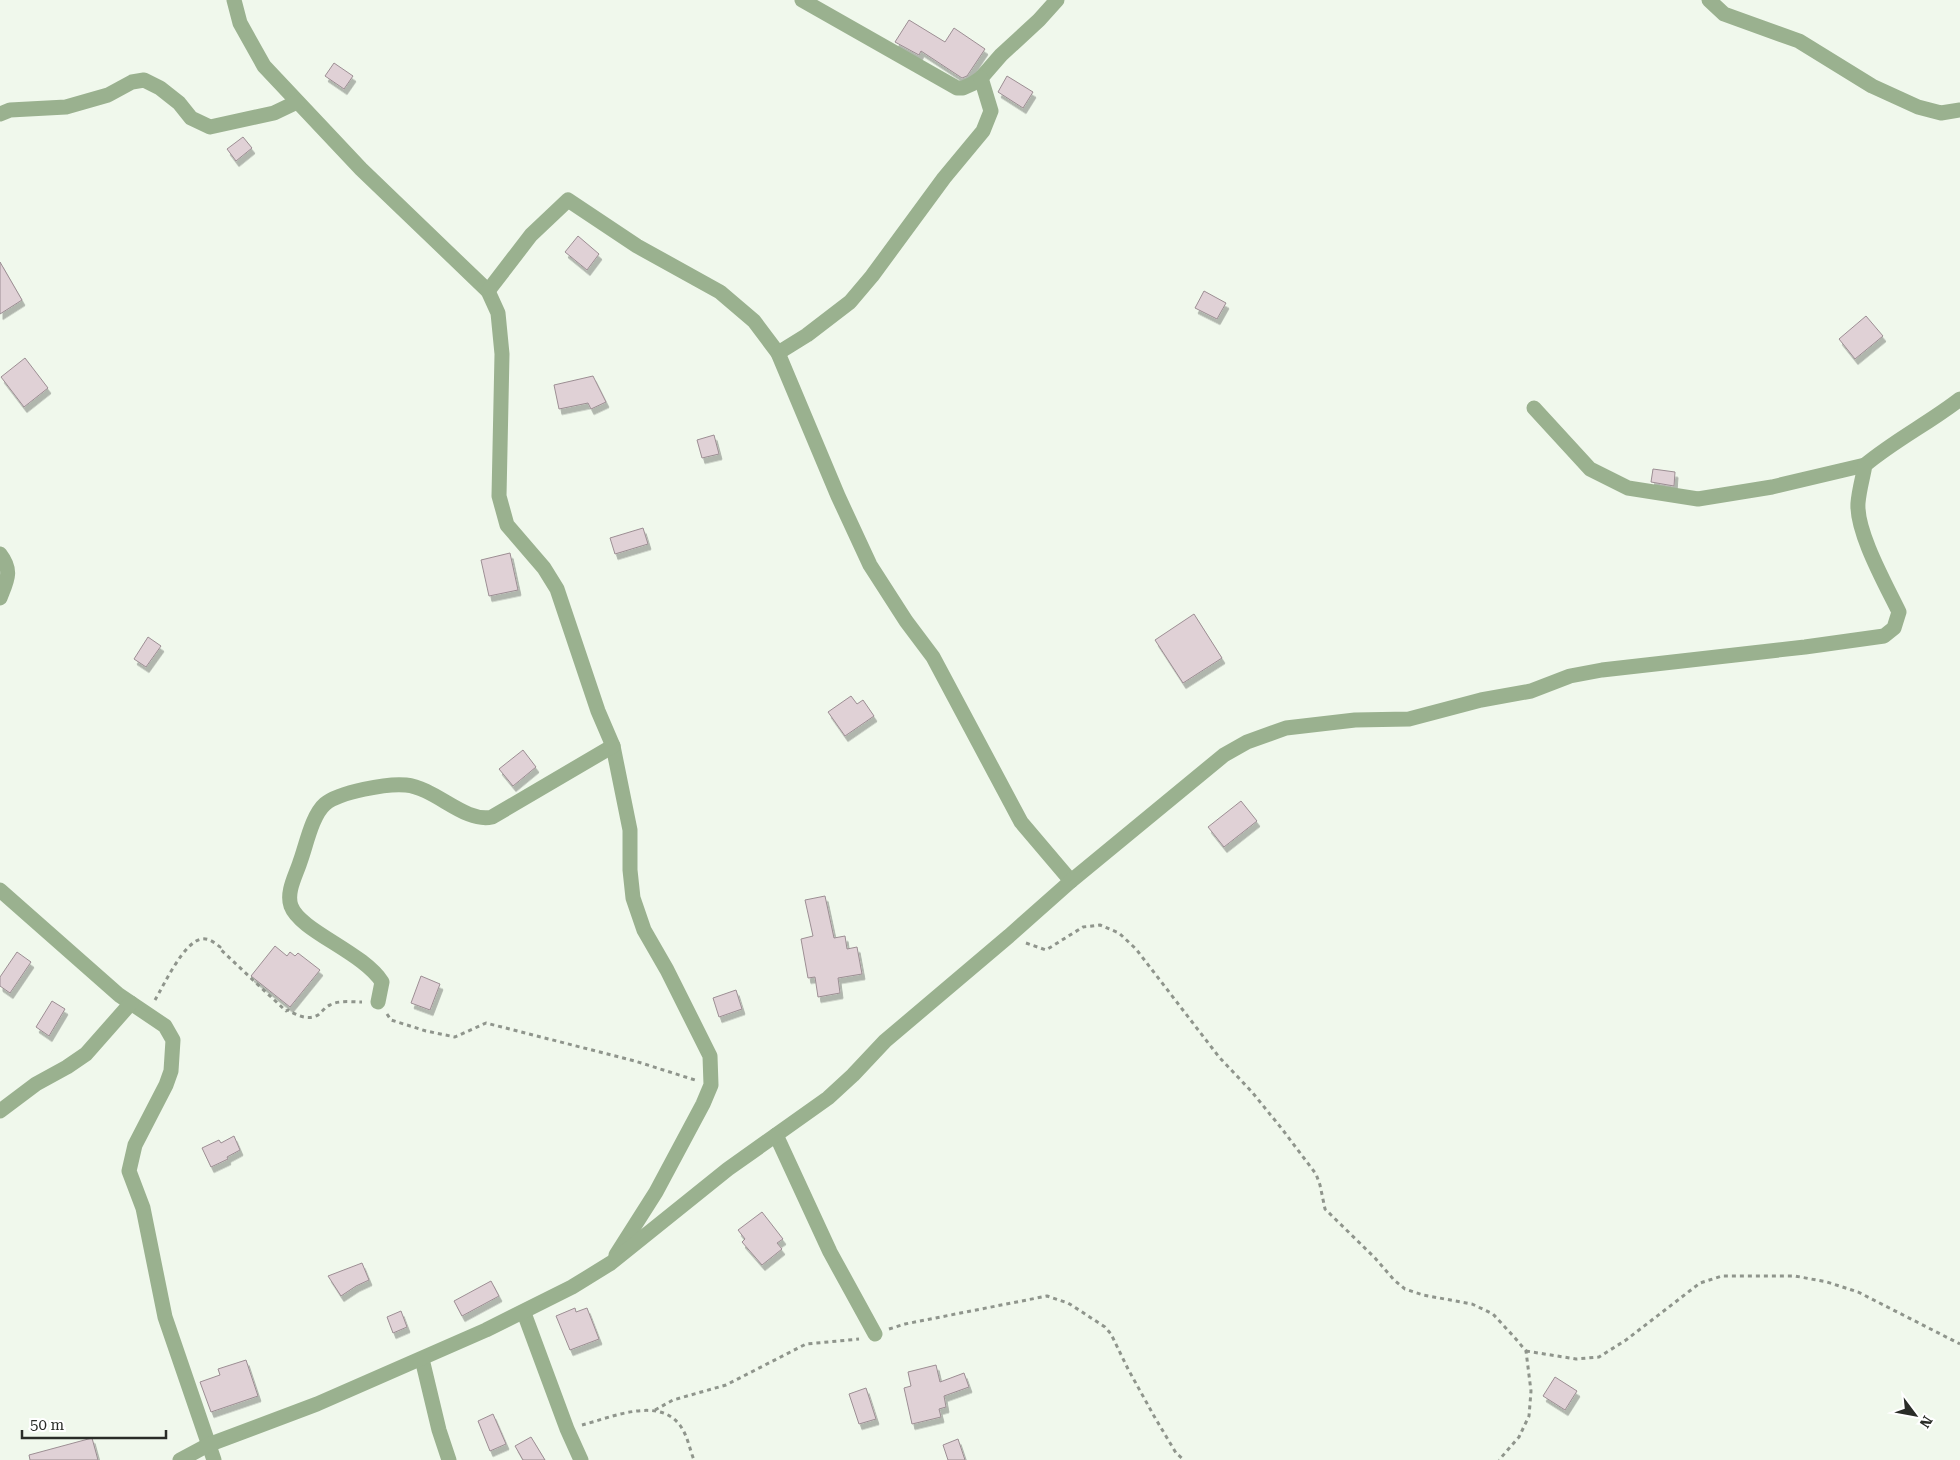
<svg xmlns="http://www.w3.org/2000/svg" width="1960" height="1460" font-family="'Roboto Serif',serif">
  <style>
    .building { fill: #e0d1d6; stroke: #9c8e93; filter: url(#shadow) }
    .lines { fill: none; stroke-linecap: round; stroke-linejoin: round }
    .path { stroke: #8f958c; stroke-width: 3; stroke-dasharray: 4 4; stroke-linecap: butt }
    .minor { stroke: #9ab18f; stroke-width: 15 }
  </style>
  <defs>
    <filter id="shadow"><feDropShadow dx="3" dy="5.5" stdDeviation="0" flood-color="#0004"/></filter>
  </defs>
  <rect width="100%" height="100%" fill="#f0f8ec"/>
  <!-- building -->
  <g class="building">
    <polygon points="909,20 945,42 954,28 985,49 967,76 962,78 921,51 919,55 895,42"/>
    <polygon points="334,63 353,76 344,89 325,76"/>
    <polygon points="1007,76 1033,92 1023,108 998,92"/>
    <polygon points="243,137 252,148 236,161 227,149"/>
    <polygon points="578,236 599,254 587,270 565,252"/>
    <polygon points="0,262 22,300 0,314"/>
    <polygon points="1204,291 1226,303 1217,319 1195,308"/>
    <polygon points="1866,316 1883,336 1855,359 1839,339"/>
    <polygon points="25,358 48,388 24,407 1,377"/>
    <polygon points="593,376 606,402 591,409 588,403 559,409 554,385"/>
    <polygon points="714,435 719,454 702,458 697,440"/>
    <polygon points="1653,469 1675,472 1674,486 1651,482"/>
    <polygon points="643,528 648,544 615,554 610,538"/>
    <polygon points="510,553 518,590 489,596 481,560"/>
    <polygon points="1194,614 1222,658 1183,683 1155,640"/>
    <polygon points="148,637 161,646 146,667 134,659"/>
    <polygon points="851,696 857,704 863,700 874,716 845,736 828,712"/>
    <polygon points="523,750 536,767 513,786 499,769"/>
    <polygon points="1241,801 1257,821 1224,847 1208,827"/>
    <polygon points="825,896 834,938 845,936 847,949 857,947 862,974 838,978 840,993 818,997 815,977 808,978 801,939 813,936 805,900"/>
    <polygon points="275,946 287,956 290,952 295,956 298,953 320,970 290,1007 251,976"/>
    <polygon points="17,952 31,962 10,993 0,986 0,977"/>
    <polygon points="421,976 440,984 430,1010 411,1003"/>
    <polygon points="736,990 742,1009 719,1017 713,998"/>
    <polygon points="52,1001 65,1009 49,1036 36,1027"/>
    <polygon points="234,1136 240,1150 227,1157 228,1159 211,1167 202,1148 219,1140 221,1143"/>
    <polygon points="762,1212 783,1239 777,1243 782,1249 762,1265 742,1242 745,1239 738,1230"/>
    <polygon points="362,1263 369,1280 356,1286 341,1296 328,1276"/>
    <polygon points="491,1281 499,1296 462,1316 454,1301"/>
    <polygon points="575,1308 576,1312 587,1308 599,1339 570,1350 556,1316"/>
    <polygon points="401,1311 407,1327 393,1333 387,1317"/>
    <polygon points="246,1360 258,1396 211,1412 200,1382 220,1375 218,1369"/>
    <polygon points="936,1365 940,1382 964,1373 969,1387 944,1396 946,1407 939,1409 941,1417 912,1424 904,1388 911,1386 908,1372"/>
    <polygon points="1555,1377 1577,1391 1565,1410 1543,1396"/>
    <polygon points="866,1388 876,1419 859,1424 849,1394"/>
    <polygon points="493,1414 506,1444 490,1451 478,1421"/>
    <polygon points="531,1437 545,1460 523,1460 515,1446"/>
    <polygon points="92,1438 98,1460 30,1460 29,1455"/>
    <polygon points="958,1439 965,1460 948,1460 943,1445"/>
  </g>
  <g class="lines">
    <!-- path -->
    <g class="path">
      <polyline points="1026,943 1046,950 1083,927 1100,925 1119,933 1136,949 1219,1057 1252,1092 1282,1129 1316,1174 1320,1185 1325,1209 1375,1258 1394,1280 1405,1289 1423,1295 1472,1304 1493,1314 1515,1338 1526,1351 1531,1391 1529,1416 1519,1437 1499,1460"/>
      <path d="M 155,1000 C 164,985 184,941 202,939 C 209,938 215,943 220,947 L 219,948 L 286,1011 L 288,1010 C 296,1015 308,1021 318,1015 C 322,1012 325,1007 330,1005 C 339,1000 352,1002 362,1002"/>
      <polyline points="387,1014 391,1020 426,1031 455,1037 486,1023 635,1061 695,1080"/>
      <polyline points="889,1329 905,1324 1047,1296 1068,1303 1079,1310 1105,1327 1111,1334 1128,1369 1154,1416 1176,1453 1184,1460"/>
      <polyline points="1526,1351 1576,1359 1599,1357 1626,1340 1700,1283 1722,1276 1795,1276 1827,1282 1858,1292 1960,1344"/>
      <polyline points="655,1410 673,1400 726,1385 806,1344 859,1339"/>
      <path d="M 582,1425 C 613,1417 663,1394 683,1430 C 688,1439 690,1450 694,1460"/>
    </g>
    <!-- minor -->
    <g class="minor">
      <polyline points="234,0 240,23 264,66 361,169 488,291 498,313 502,354 499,496 507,525 544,568 557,589 598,711 613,746 630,830 630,870 633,898 644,930 667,970 710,1056 711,1085 703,1104 656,1192 616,1255"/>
      <polyline points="802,0 957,88 963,88 972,84 981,78 1001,55 1039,20 1057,0"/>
      <polyline points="1709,0 1724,14 1799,41 1872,86 1918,107 1941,113 1960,110"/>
      <polyline points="0,114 10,110 66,107 108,95 132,82 144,80 160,88 179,103 191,118 210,127 274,113 297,102"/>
      <polyline points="488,291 531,235 568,200 637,246 720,292 754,321 778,353 838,496 870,565 906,621 933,657 1021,822 1071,881"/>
      <polyline points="778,353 807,335 850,302 872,276 944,178 983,131 991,111 981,78"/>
      <polyline points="1534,408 1590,469 1628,488 1698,499 1772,487 1865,465"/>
      <path d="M 0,554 C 13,571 7,580 0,598"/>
      <polyline points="0,890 119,995 165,1026 173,1040 171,1071 166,1085 135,1145 129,1171 143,1208 165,1317 214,1460"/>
      <path d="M 378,1002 L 382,982 C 363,952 300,931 291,906 C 286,892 296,875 300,862 C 306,846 312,815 325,804 C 339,792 388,783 406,785 C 436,788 464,823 492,817 L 613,746"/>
      <polyline points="0,1111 36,1084 67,1067 86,1054 131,1003"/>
      <polyline points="776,1135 830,1252 875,1334"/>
      <polyline points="524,1313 567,1429 581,1460"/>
      <polyline points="422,1359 439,1430 449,1460"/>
      <path d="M 180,1460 L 208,1445 L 317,1404 L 486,1330 L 572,1287 L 611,1263 L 728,1169 L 828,1098 L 853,1075 L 885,1041 L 1009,936 L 1071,881 L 1224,755 L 1247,742 L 1286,728 L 1355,720 L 1409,719 L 1481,700 L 1531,691 L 1570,676 L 1602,670 L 1805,647 L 1884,636 L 1894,628 L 1899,612 C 1886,585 1856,532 1858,503 C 1859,490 1863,477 1865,465 C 1895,440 1929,423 1960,399"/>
    </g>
  </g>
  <!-- north arrow -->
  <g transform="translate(1915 1415) rotate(122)" stroke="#ffffff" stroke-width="4" paint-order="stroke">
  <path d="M0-4L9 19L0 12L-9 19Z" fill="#292c27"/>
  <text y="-8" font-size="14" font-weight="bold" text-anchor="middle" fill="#292c27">N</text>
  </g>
  <!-- scale -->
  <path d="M22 1430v8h144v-8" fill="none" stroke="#292c27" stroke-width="2.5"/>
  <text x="30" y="1430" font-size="15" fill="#292c27" stroke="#ffffff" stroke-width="4" paint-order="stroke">50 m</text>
</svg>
